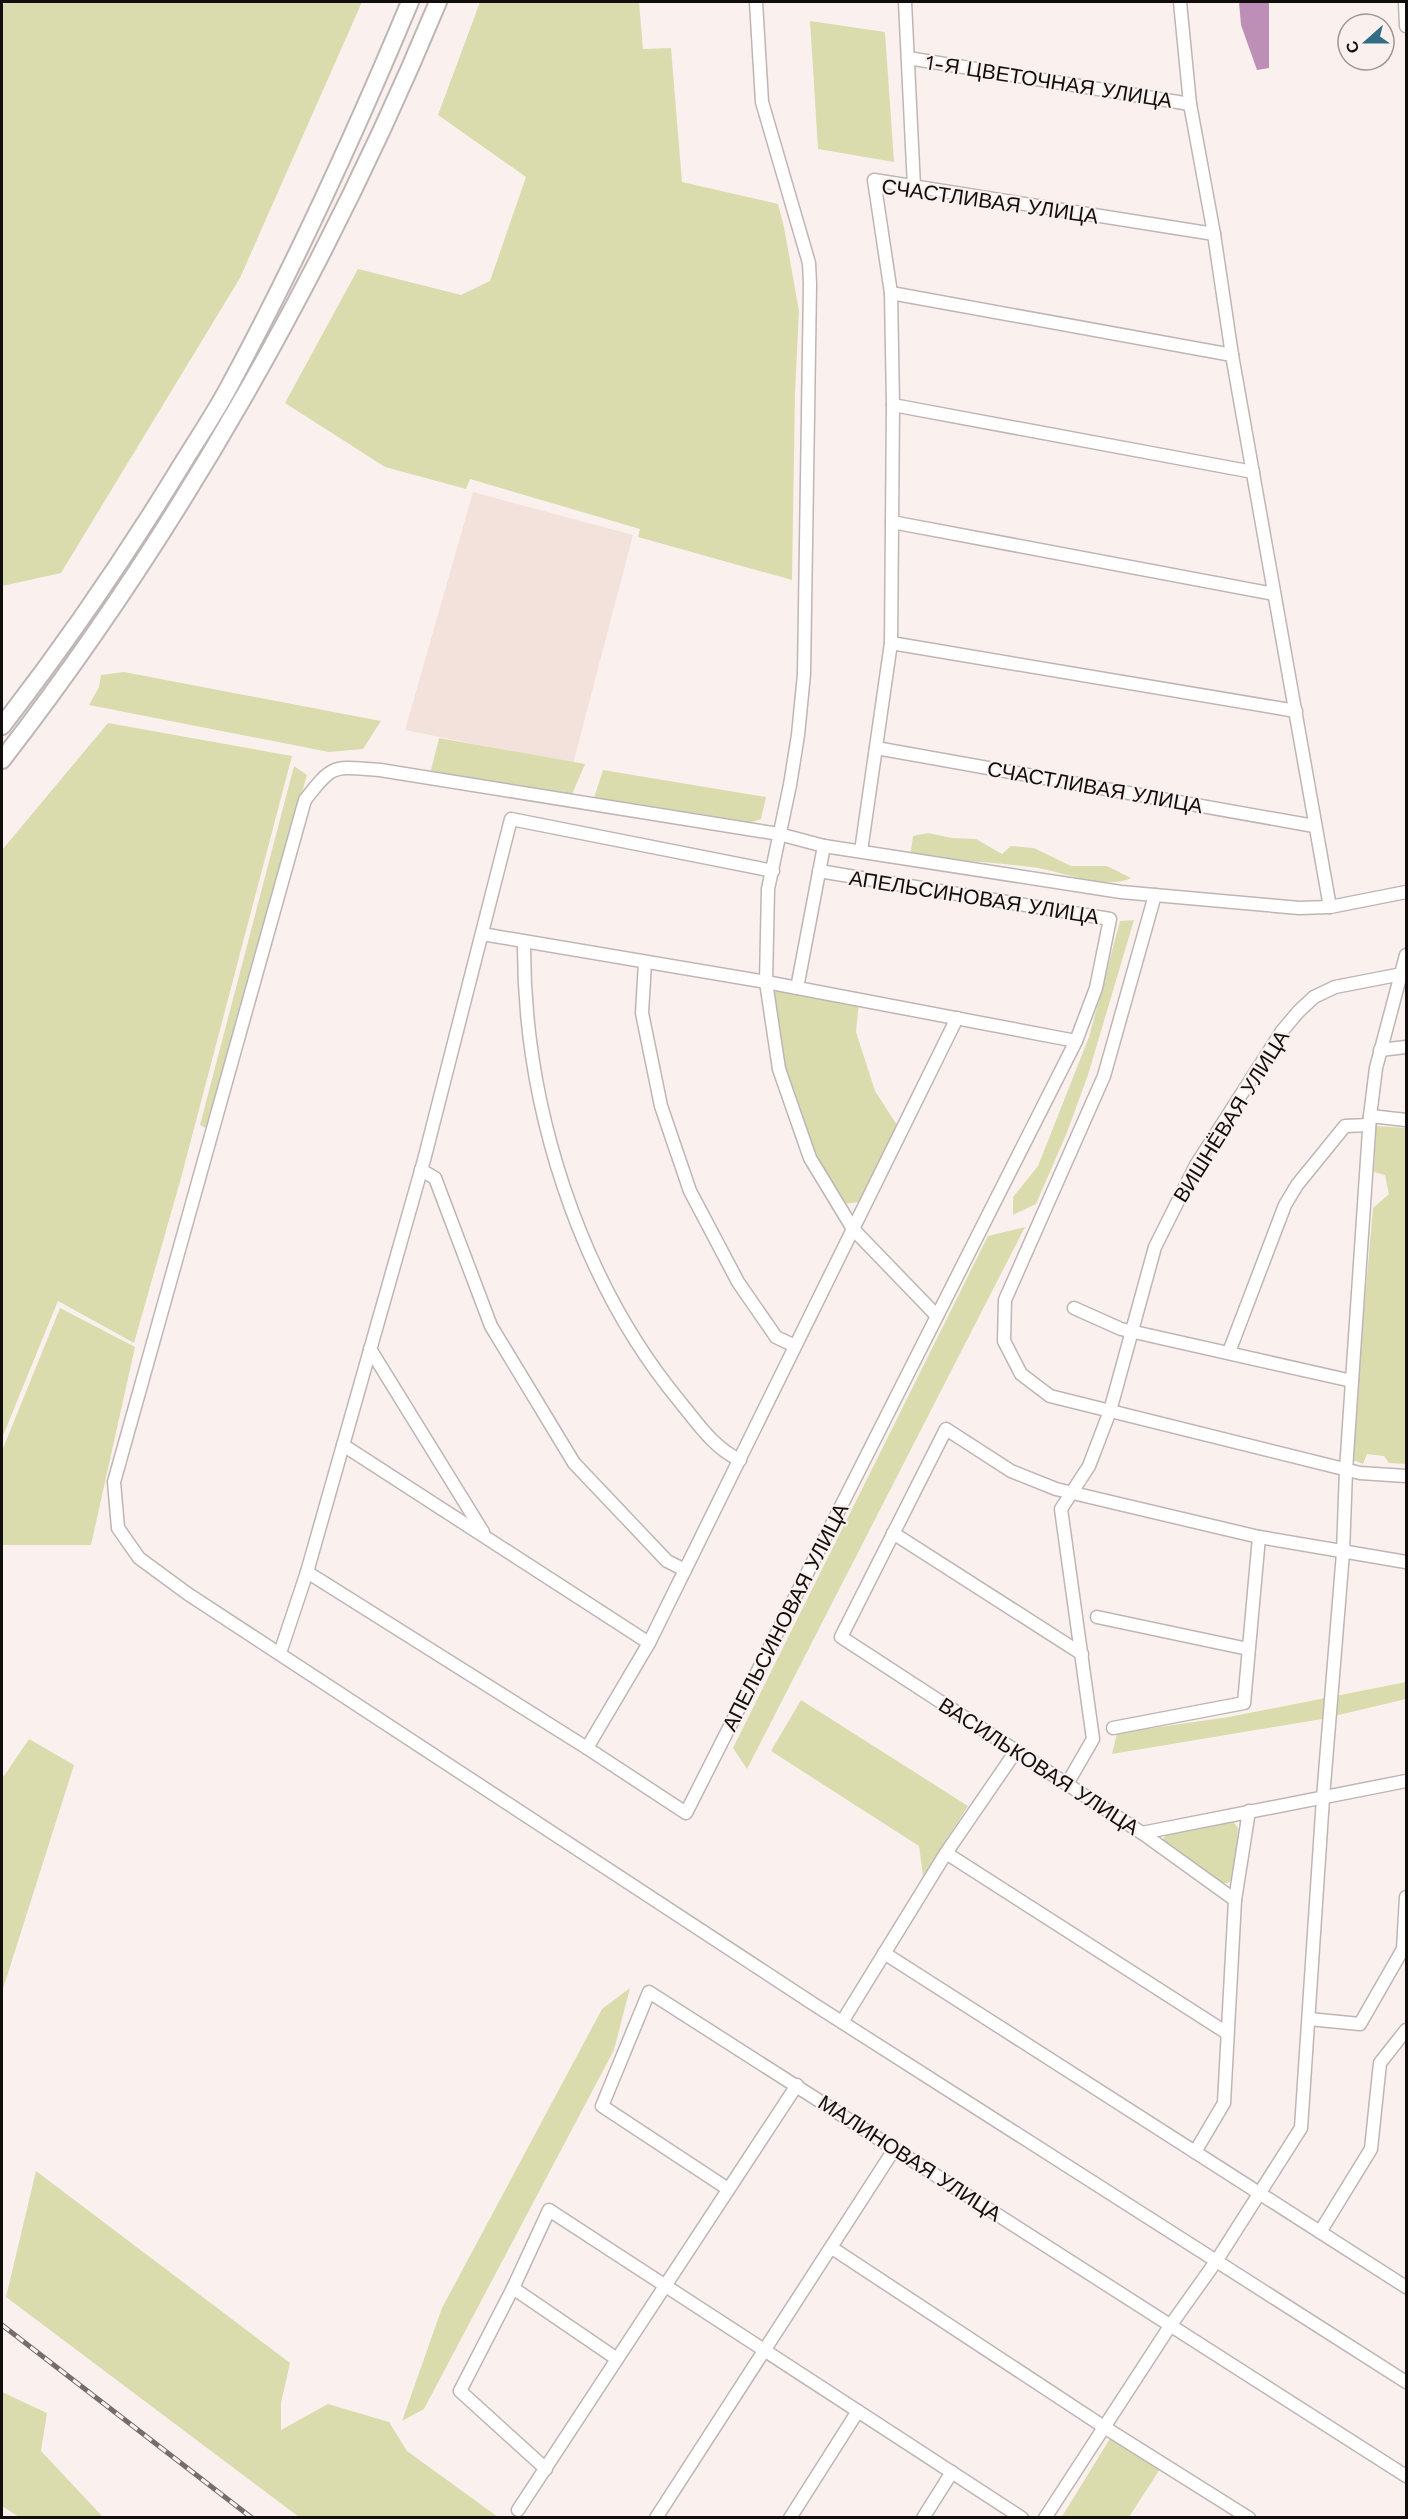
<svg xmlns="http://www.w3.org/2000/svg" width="1408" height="2519" font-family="'Work Sans',sans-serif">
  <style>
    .built { fill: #f3e2dc }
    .green { fill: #dadcae }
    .water { fill: #bd8fb6 }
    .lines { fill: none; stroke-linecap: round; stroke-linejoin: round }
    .minor-casing { stroke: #beb6b4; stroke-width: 15 }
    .major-casing { stroke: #beb6b4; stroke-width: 20 }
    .minor { stroke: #fff; stroke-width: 12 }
    .major { stroke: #fff; stroke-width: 16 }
    .rail-casing { stroke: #736d6c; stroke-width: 5 }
    .rail { stroke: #faf1ee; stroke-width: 3; stroke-dasharray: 9; stroke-linecap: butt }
    .labels { text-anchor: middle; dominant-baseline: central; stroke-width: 4.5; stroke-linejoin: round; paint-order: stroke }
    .street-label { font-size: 21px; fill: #110e0d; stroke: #faf1ee }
  </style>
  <rect width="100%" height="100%" fill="#faf1ee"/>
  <!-- built -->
  <polygon class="built" points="473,492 633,535 573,764 405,730"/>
  <!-- green -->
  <g class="green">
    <polygon points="2,2 362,2 240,278 61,573 2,586"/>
    <polygon points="480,2 639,2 643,49 671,48 682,182 778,204 784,227 799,311 795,393 792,580 638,537 640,529 470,479 466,489 385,467 285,403 358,269 461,295 490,281 526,177 438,115"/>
    <polygon points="810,21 885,32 894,162 818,149"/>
    <polygon points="124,672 381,721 363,749 329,752 89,705 99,687 101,675"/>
    <polygon points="108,723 292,756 181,1178 134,1343 58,1301 2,1438 2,850"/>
    <polygon points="439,738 585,764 571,797 429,778"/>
    <polygon points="294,766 307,775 206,1128 200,1125"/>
    <polygon points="603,770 766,797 761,819 734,828 593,801"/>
    <path d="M 928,833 L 952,838 L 976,839 L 1002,854 L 1011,846 L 1034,848 L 1071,866 L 1107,866 L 1131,878 C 1105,891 1059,870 1031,867 C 991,862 950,860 910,857 L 913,836 Z"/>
    <polygon points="1134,920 1088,1075 1066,1135 1036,1204 1013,1215 1013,1197 1038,1166 1089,1037 1120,921"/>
    <polygon points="778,988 859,1002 856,1032 875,1091 897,1125 859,1202 843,1204 819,1166 790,1095 771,999"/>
    <polygon points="1376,1126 1406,1128 1406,1464 1389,1463 1384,1456 1367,1454 1363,1464 1353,1460 1352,1447 1373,1208 1389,1194 1385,1175 1374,1172"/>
    <polygon points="1025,1227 747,1769 733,1748 988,1236"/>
    <polygon points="60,1308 135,1347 91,1545 2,1545 2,1451"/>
    <polygon points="1406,1682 1406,1699 1322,1719 1112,1754 1117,1733 1229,1717"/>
    <polygon points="801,1700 968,1806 923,1876 919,1846 771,1751"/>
    <polygon points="29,1739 74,1765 2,1992 2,1775 4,1776"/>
    <polygon points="1233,1821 1238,1828 1234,1878 1228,1883 1220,1883 1166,1848 1163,1839 1168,1832"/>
    <polygon points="630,1988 614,2050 424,2409 402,2421 442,2308 602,2009"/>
    <polygon points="36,2171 290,2363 281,2403 281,2430 328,2404 389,2422 407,2451 498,2517 299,2517 6,2297"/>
    <polygon points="2,2392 47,2413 41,2451 103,2517 19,2517 2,2506"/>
    <polygon points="1111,2437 1160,2469 1129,2517 1061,2518"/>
  </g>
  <!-- water -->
  <polygon class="water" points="1239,2 1269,2 1269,68 1257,70 1241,25"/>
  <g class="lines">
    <defs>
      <g id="minor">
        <polyline points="756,2 762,102 809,263 810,284 804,674 798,735 790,785 768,889 766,982 779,1069 810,1158 853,1229 937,1316"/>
        <polyline points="905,2 914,187"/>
        <polyline points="1180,2 1190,104 1214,234 1232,355 1330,907"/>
        <polyline points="1405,2 1406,26"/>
        <polyline points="908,58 1190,104"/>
        <polyline points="891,293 1232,355"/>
        <polyline points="893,405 1253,472"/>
        <polyline points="892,522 1274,594"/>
        <polyline points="891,643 1296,711"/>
        <polyline points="876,748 1314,826"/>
        <polyline points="861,851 891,643 893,405 891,293 874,180 1214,234"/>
        <polyline points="773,871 511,819 424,1160 307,1572 587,1748 686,1813 1076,1041 1096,988 1110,919 819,871"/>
        <path d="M 1406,892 L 1330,907 L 1299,908 L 1121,892 L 824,846 L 779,834 L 380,770 C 334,767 334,762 305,800 L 114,1482 L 118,1528 L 139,1558 L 188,1594 L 815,2005 L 1406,2382"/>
        <polyline points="1155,895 1104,1076 1005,1300 1004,1341 1021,1374 1050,1396 1360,1473 1406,1476"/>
        <polyline points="482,934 766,982 1076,1041"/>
        <path d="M 524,942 C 523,1103 578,1279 681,1403 C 698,1424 715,1449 740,1460"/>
        <polyline points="645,962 642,1013 661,1106 690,1191 738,1282 776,1337 795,1346"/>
        <polyline points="797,988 824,846"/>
        <polyline points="1380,1050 1406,1047"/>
        <polyline points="1370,1116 1376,1068 1406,955"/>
        <polyline points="421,1170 435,1178 491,1326 574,1463 667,1561 685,1570"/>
        <polyline points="1074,1308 1121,1329 1352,1381"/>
        <polyline points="370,1349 483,1532"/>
        <polyline points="1229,1352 1285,1205 1297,1185 1345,1126 1369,1125"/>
        <polyline points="343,1445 649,1643"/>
        <polyline points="893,1533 1082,1654"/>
        <polyline points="1097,1617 1248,1649"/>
        <polyline points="280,1653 307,1572"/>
        <polyline points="1113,1728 1244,1703 1259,1537"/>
        <polyline points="587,1748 649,1643 957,1018"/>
        <polyline points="1067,1784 1093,1739 1061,1509 1089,1466 1110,1411 1155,1247 1196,1165 1282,1031 1299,1011 1314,997 1335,987 1402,974"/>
        <polyline points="1142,1833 1406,1781"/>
        <polyline points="946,1853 1227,2033"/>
        <polyline points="1235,1900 1142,1833 841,1637 946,1429 1011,1471 1056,1489 1259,1537 1406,1562"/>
        <polyline points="884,1953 1406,2287"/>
        <polyline points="1309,2019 1360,2024 1403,1949 1406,1897"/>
        <polyline points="842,2022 946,1853 1016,1751"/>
        <polyline points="1195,2152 1224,2103 1235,1900 1249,1811"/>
        <polyline points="728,2189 602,2106 649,1992 1406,2476"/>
        <polyline points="1320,2232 1371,2149 1380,2063 1406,2030"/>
        <polyline points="832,2248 1104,2427 1249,2518"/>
        <polyline points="513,2288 617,2359"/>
        <polyline points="546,2469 460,2391 513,2288 549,2210 1022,2518"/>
        <polyline points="518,2510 797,2085"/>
        <polyline points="656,2518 895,2148"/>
        <polyline points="790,2518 858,2411"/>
        <polyline points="923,2518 952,2472"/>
        <polyline points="1045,2518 1170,2326 1217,2260 1301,2128 1323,1798 1343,1553 1346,1470 1370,1116 1406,1120"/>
      </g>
      <g id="major">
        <path d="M 2,726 C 68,641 128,553 184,461 C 200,435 217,410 231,383 C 298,259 356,131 410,2"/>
        <path d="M 2,760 C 178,533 328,267 438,2"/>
      </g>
    </defs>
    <!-- minor casing -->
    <use href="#minor" class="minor-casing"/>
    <!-- major casing -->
    <use href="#major" class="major-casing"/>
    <!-- minor -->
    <use href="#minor" class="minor"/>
    <!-- major -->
    <use href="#major" class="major"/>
    <defs>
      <polyline id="rail" points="2,2325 252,2518"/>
    </defs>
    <!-- rail casing -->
    <use href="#rail" class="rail-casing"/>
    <!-- rail -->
    <use href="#rail" class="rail"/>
  </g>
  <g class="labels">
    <!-- street labels -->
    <g class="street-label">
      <text transform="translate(1049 81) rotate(9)">1-Я ЦВЕТОЧНАЯ УЛИЦА</text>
      <text transform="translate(990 201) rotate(8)">СЧАСТЛИВАЯ УЛИЦА</text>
      <text transform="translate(1095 787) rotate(10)">СЧАСТЛИВАЯ УЛИЦА</text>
      <text transform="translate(974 897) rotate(9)">АПЕЛЬСИНОВАЯ УЛИЦА</text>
      <text transform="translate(1231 1116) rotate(-58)">ВИШНЁВАЯ УЛИЦА</text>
      <text transform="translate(785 1617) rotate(-63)">АПЕЛЬСИНОВАЯ УЛИЦА</text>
      <text transform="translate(1039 1766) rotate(33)">ВАСИЛЬКОВАЯ УЛИЦА</text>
      <text transform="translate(910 2158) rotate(33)">МАЛИНОВАЯ УЛИЦА</text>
    </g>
  </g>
  <!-- border -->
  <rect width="1408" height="2519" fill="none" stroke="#110e0d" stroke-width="6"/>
  <!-- north arrow -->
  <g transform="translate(1366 42) rotate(249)"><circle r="28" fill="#faf1ee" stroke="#9d9694" stroke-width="1.5"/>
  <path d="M0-4.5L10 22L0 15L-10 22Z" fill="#326d85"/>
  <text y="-9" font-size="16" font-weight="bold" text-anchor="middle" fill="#110e0d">С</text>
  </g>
</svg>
